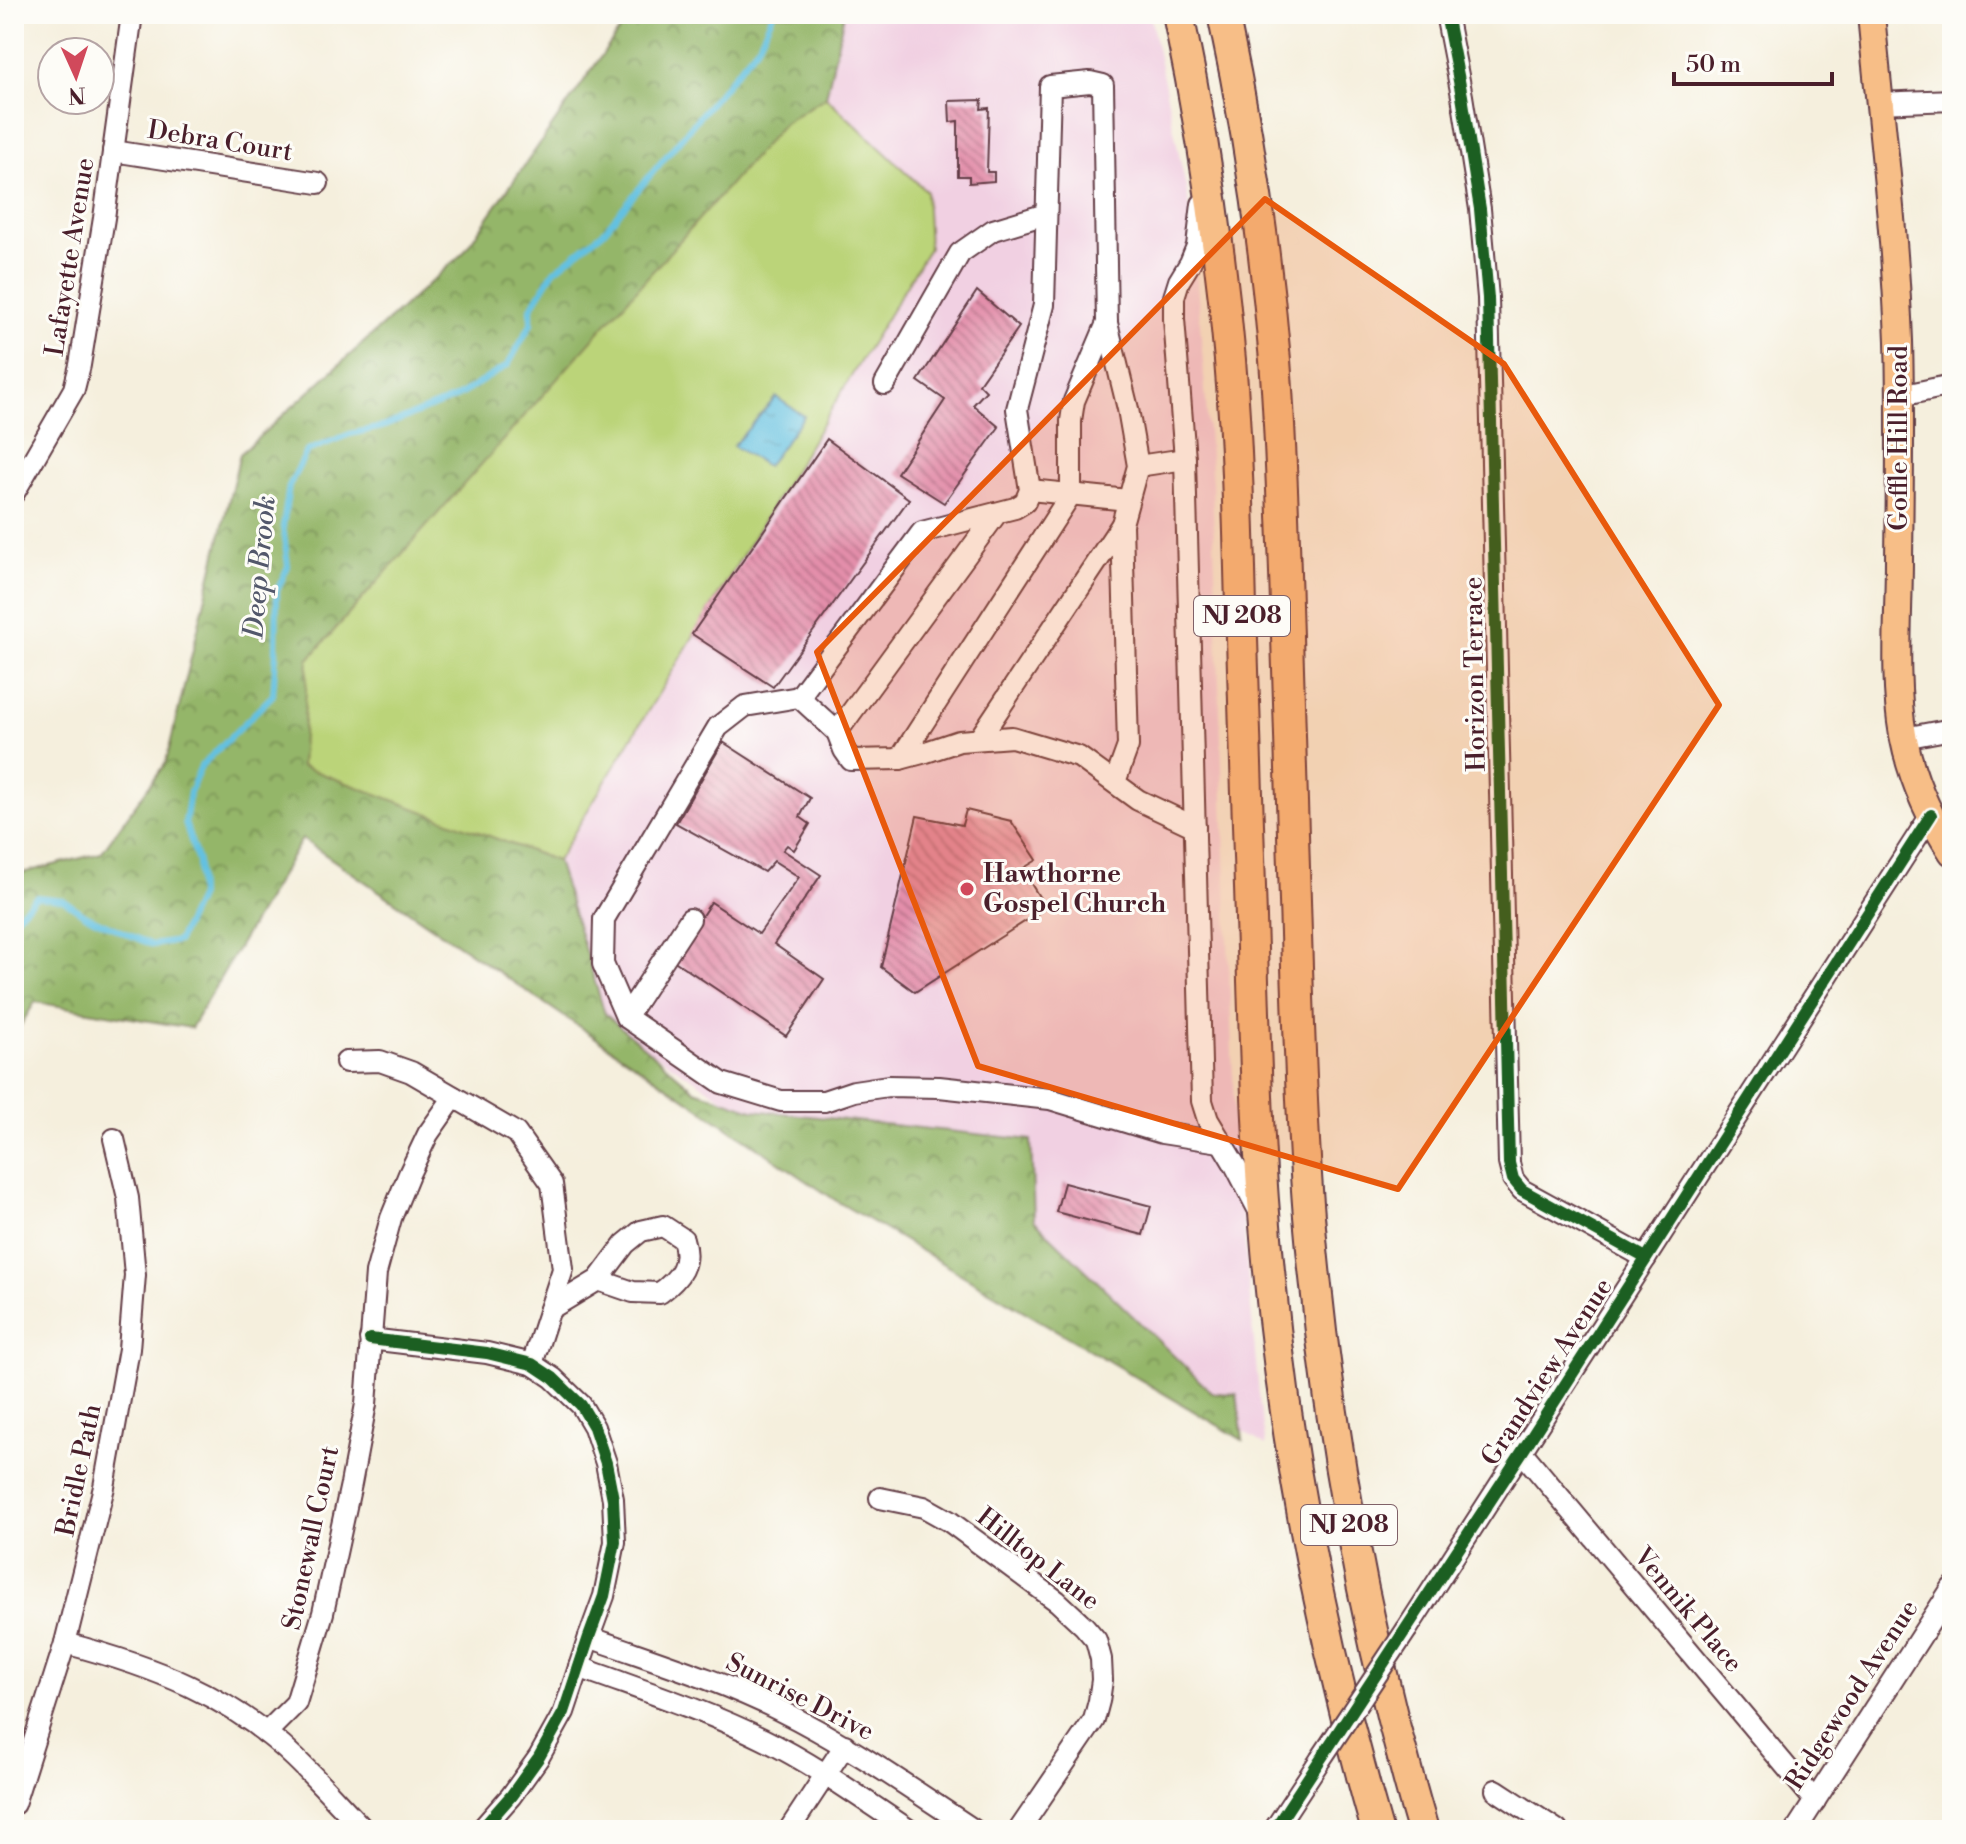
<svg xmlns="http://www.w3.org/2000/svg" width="1966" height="1844" font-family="'Libre Bodoni',serif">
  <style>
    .built { fill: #f1d0e2 }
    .forest { fill: url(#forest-crowns); stroke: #6f6a4a; stroke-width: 2 }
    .park { fill: #bbd479; stroke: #827a52; stroke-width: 2 }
    .water { fill: url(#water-ripples); stroke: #567086; stroke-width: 2 }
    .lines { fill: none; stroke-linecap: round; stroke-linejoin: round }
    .stream { stroke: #63c1e1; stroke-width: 6 }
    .building { fill: url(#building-back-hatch) }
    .minor-casing { stroke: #643e46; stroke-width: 24 }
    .major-casing { stroke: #643e46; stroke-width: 30 }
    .highway-casing { stroke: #643e46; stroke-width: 34 }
    .minor { stroke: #fff; stroke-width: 20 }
    .major { stroke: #f7be87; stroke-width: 26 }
    .highway { stroke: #f7be87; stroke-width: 30 }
    .minor-bridge-casing { stroke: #643e46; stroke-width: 24; stroke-linecap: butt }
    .minor-bridge { stroke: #fff; stroke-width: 20 }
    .cycleway-casing { stroke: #fdfcf7; stroke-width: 17 }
    .cycleway { stroke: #1b5e20; stroke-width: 12 }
    .marked { fill: #e8590c; fill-opacity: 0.2; stroke: #e8590c; stroke-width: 6; stroke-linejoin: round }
    .poi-dot { fill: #d1495b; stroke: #fdfcf7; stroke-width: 3 }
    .labels { text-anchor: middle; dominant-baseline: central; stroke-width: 6; stroke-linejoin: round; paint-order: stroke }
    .shield { fill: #fdfcf7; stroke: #806168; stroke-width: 2 }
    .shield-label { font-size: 24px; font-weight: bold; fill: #4a1f2b }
    .street-label { font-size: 26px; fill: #4a1f2b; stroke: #fdfcf7 }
    .poi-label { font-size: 26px; font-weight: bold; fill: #4a1f2b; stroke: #fdfcf7; text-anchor: start }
    .water-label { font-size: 28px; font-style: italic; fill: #53586b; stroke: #fdfcf7 }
  </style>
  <defs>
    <pattern id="forest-crowns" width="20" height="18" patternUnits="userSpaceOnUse" patternTransform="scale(2)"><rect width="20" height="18" fill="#94b669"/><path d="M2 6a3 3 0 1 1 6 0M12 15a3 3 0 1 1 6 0" fill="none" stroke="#7b9357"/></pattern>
    <pattern id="water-ripples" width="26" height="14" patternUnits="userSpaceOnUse" patternTransform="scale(2)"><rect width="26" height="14" fill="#63c1e1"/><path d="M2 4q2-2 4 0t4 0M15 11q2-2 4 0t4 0" fill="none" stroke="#57a5c1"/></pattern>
    <pattern id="building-back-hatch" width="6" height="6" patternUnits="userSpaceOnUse" patternTransform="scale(2)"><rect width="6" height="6" fill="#e38eaa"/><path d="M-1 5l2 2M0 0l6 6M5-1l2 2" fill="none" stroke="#ba738b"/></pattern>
  </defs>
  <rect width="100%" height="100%" fill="#fdfcf7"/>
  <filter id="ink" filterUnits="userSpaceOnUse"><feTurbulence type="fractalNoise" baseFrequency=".0125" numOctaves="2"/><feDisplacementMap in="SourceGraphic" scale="16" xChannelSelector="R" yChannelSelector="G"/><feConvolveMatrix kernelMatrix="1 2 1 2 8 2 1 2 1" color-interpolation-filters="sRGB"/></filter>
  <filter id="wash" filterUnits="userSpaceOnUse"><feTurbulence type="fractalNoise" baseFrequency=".006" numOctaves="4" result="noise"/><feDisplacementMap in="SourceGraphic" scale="32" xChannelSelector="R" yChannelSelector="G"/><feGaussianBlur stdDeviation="1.8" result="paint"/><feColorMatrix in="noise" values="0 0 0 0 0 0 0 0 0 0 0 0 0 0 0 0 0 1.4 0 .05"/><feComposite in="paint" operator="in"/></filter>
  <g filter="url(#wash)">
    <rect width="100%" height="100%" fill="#f5efdd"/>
    <!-- built -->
    <polygon class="built" points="753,14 1150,14 1192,217 1212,483 1235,1138 1260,1406 1266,1446 309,833 273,564"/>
    <!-- forest -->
    <polygon class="forest" points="631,14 844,14 826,97 784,123 301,765 557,861 605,1014 695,1090 753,1110 1031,1140 1034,1220 1212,1393 1237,1394 1243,1440 838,1202 302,839 191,1028 35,1002 14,1036 14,875 101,853 166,762 240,454 463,253"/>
    <!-- park -->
    <polygon class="park" points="826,97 926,191 929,248 557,861 301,766 308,660 784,123"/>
    <!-- water -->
    <polygon class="water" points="776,397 804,416 767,466 733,446"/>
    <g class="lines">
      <!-- stream -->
      <polyline class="stream" points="14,919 36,897 63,900 87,916 152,945 178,941 199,896 198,862 185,823 190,792 201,766 273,695 276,653 277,591 288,566 283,526 289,486 307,451 350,434 382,427 455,398 508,365 531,324 531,308 554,271 603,232 758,46 773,14"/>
    </g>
    <g id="blocks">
      <!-- building -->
      <g class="building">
        <polygon points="982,100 981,109 989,108 987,172 994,172 994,181 969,183 969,176 958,176 958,121 950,122 949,101"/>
        <polygon points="977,291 1019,327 979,384 986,391 973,405 999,427 944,503 897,473 945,400 918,381"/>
        <polygon points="827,439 909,499 773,687 692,634"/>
        <polygon points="723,742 810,798 800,817 810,824 794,850 787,845 783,850 821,875 774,944 824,979 786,1036 673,960 711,902 759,934 799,877 774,861 764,872 676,823"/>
        <polygon points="966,810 1011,821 1037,860 1022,869 1046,908 915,992 881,967 917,816 962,825"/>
        <polygon points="1064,1183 1151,1206 1143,1235 1056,1212"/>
      </g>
    </g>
  </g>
  <g filter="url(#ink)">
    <use href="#blocks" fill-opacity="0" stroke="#643e46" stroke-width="2"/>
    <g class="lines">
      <defs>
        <g id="minor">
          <polyline points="1446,14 1462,96 1480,209 1488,298 1509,1163 1513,1179 1522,1190 1646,1258"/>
          <polyline points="1879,103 1952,100"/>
          <polyline points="113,151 318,183"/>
          <polyline points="1202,204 1197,246 1190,263 1179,281 1174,297 1174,319 1185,459 1202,1101 1208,1120 1235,1165 1259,1211"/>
          <polyline points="885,384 960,253 993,230 1046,214"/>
          <polyline points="1900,396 1952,385"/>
          <polyline points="1138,466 1185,459"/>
          <polyline points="1030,490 1128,500"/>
          <polyline points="14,493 74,389 80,365 104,218 132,14"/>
          <polyline points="799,697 745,706 718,727 604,919 603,964 626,1017 722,1083 781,1101 824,1101 854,1091 888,1086 939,1087 1050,1099 1162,1133 1220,1142"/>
          <polyline points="837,732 997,513"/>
          <polyline points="1904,738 1952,729"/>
          <polyline points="979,739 1122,524"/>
          <polyline points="900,759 1071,494 1071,421 1074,401 1107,323"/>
          <polyline points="1115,782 1128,746 1122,524 1138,466 1128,409 1107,323 1103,85 1090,82 1050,86 1044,305 1017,409 1030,490 1025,502 1015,508 922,532 799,697 837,732 844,750 851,760 900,759 926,752 959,741 1012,737 1079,757 1138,800 1195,827"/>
          <polyline points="626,1017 690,919"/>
          <polyline points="346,1062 380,1061 411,1072 504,1126 516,1133 552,1184 563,1269 532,1364"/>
          <path d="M 550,1309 L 598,1280 L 625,1244 L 641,1231 L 663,1226 L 683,1239 C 691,1264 680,1278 660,1293 L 633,1292 L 598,1280"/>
          <polyline points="370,1339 487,1353 532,1364 553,1378 581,1405 594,1427 606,1463 613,1499 615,1542 604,1596 589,1637 564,1712 539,1757 511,1796 481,1830"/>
          <polyline points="1522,1452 1815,1801"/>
          <polyline points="880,1498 924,1507 949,1521 1057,1601 1084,1626 1096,1640 1101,1659 1102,1680 1099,1701 1094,1720 1019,1830"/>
          <polyline points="1407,1629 1931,815"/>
          <path d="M 589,1637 C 653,1660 719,1680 779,1710 C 848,1744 910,1788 974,1830"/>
          <path d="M 65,1643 C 152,1666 230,1695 295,1758 C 319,1781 341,1806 364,1830"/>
          <path d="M 579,1667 C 641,1690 704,1710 763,1739 C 814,1764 861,1798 909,1830"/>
          <polyline points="266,1733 296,1703 323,1613 351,1484 366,1404 376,1273 391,1218 409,1174 428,1134 454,1097"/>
          <polyline points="1496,1790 1557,1830"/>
          <polyline points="14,1804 65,1643 104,1487 129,1349 135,1275 128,1198 114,1139"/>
          <polyline points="789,1830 845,1745"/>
          <polyline points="1274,1830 1320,1760"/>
          <polyline points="1796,1830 1952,1588"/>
        </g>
        <path id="major" d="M 1871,14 C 1881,123 1895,232 1899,341 C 1901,413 1900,486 1899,559 C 1899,616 1893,679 1903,735 C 1911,777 1929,817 1952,852"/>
        <g id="highway">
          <path d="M 1178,14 C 1202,128 1220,244 1230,360 C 1237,442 1239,525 1241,608 C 1245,722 1248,835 1252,949 C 1255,1041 1257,1133 1265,1225 C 1281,1430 1320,1632 1377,1830"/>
          <path d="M 1223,14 C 1248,128 1265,244 1275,360 C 1282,452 1284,544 1287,636 C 1290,746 1294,857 1297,967 C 1300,1050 1302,1133 1309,1216 C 1327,1424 1364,1629 1423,1830"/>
        </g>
      </defs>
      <!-- minor casing -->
      <use href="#minor" class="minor-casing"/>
      <!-- major casing -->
      <use href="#major" class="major-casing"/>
      <!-- highway casing -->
      <use href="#highway" class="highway-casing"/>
      <!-- minor -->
      <use href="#minor" class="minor"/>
      <!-- major -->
      <use href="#major" class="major"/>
      <!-- highway -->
      <use href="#highway" class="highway"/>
      <defs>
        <polyline id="minor-bridge" points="1320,1760 1407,1629"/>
      </defs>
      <!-- minor-bridge casing -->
      <use href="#minor-bridge" class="minor-bridge-casing"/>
      <!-- minor-bridge -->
      <use href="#minor-bridge" class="minor-bridge"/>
      <defs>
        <g id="cycleway">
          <polyline points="1446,14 1462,96 1480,209 1488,298 1509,1163 1513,1179 1522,1190 1646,1258"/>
          <polyline points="370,1339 487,1353 532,1364 553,1378 581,1405 594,1427 606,1463 613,1499 615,1542 604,1596 589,1637 564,1712 539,1757 511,1796 481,1830"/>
          <polyline points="1274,1830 1522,1452 1931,815"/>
        </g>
      </defs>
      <!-- cycleway casing -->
      <use href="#cycleway" class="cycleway-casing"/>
      <!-- cycleway -->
      <use href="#cycleway" class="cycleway"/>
    </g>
  </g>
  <!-- marked area -->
  <path class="marked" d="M 1265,199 L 1504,364 L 1719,705 L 1398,1189 L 978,1066 L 817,652 Z"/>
  <!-- markers -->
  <circle class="poi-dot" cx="967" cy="889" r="8"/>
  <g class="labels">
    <!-- shield labels -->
    <g class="shield">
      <rect x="1194" y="596" width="96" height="40" rx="6"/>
      <rect x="1301" y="1505" width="96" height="40" rx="6"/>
    </g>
    <g class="shield-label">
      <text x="1242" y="616">NJ 208</text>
      <text x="1349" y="1525">NJ 208</text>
    </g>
    <!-- street labels -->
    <g class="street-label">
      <text transform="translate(220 141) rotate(9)">Debra Court</text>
      <text transform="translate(70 257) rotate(-81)">Lafayette Avenue</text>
      <text transform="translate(1899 438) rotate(-90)">Goffle Hill Road</text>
      <text transform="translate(1475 674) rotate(-91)">Horizon Terrace</text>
      <text transform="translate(1547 1372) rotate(-57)">Grandview Avenue</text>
      <text transform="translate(79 1470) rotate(-78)">Bridle Path</text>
      <text transform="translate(311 1538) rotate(-78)">Stonewall Court</text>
      <text transform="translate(1038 1559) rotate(38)">Hilltop Lane</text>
      <text transform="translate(1688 1610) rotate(50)">Vennik Place</text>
      <text transform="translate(1852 1695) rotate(-57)">Ridgewood Avenue</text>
      <text transform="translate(800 1697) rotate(27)">Sunrise Drive</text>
    </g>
    <!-- poi labels -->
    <g class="poi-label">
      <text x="983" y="874">Hawthorne<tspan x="983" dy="30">Gospel Church</tspan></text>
    </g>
    <!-- water labels -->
    <g class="water-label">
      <text transform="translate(260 567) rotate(-85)">Deep Brook</text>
    </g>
  </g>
  <!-- margin -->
  <rect width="1966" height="1844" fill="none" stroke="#fdfcf7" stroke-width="48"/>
  <!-- north arrow -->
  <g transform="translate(76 76) rotate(177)"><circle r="38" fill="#fdfcf7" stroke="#b5a4a5" stroke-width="2"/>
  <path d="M0-6L14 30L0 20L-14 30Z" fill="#d1495b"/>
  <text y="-12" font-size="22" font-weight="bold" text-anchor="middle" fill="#4a1f2b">N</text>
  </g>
  <!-- scale -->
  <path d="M1674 72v12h158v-12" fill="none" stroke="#4a1f2b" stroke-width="4"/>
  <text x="1686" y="72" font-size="24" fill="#4a1f2b" stroke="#fdfcf7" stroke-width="6" paint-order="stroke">50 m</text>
</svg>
